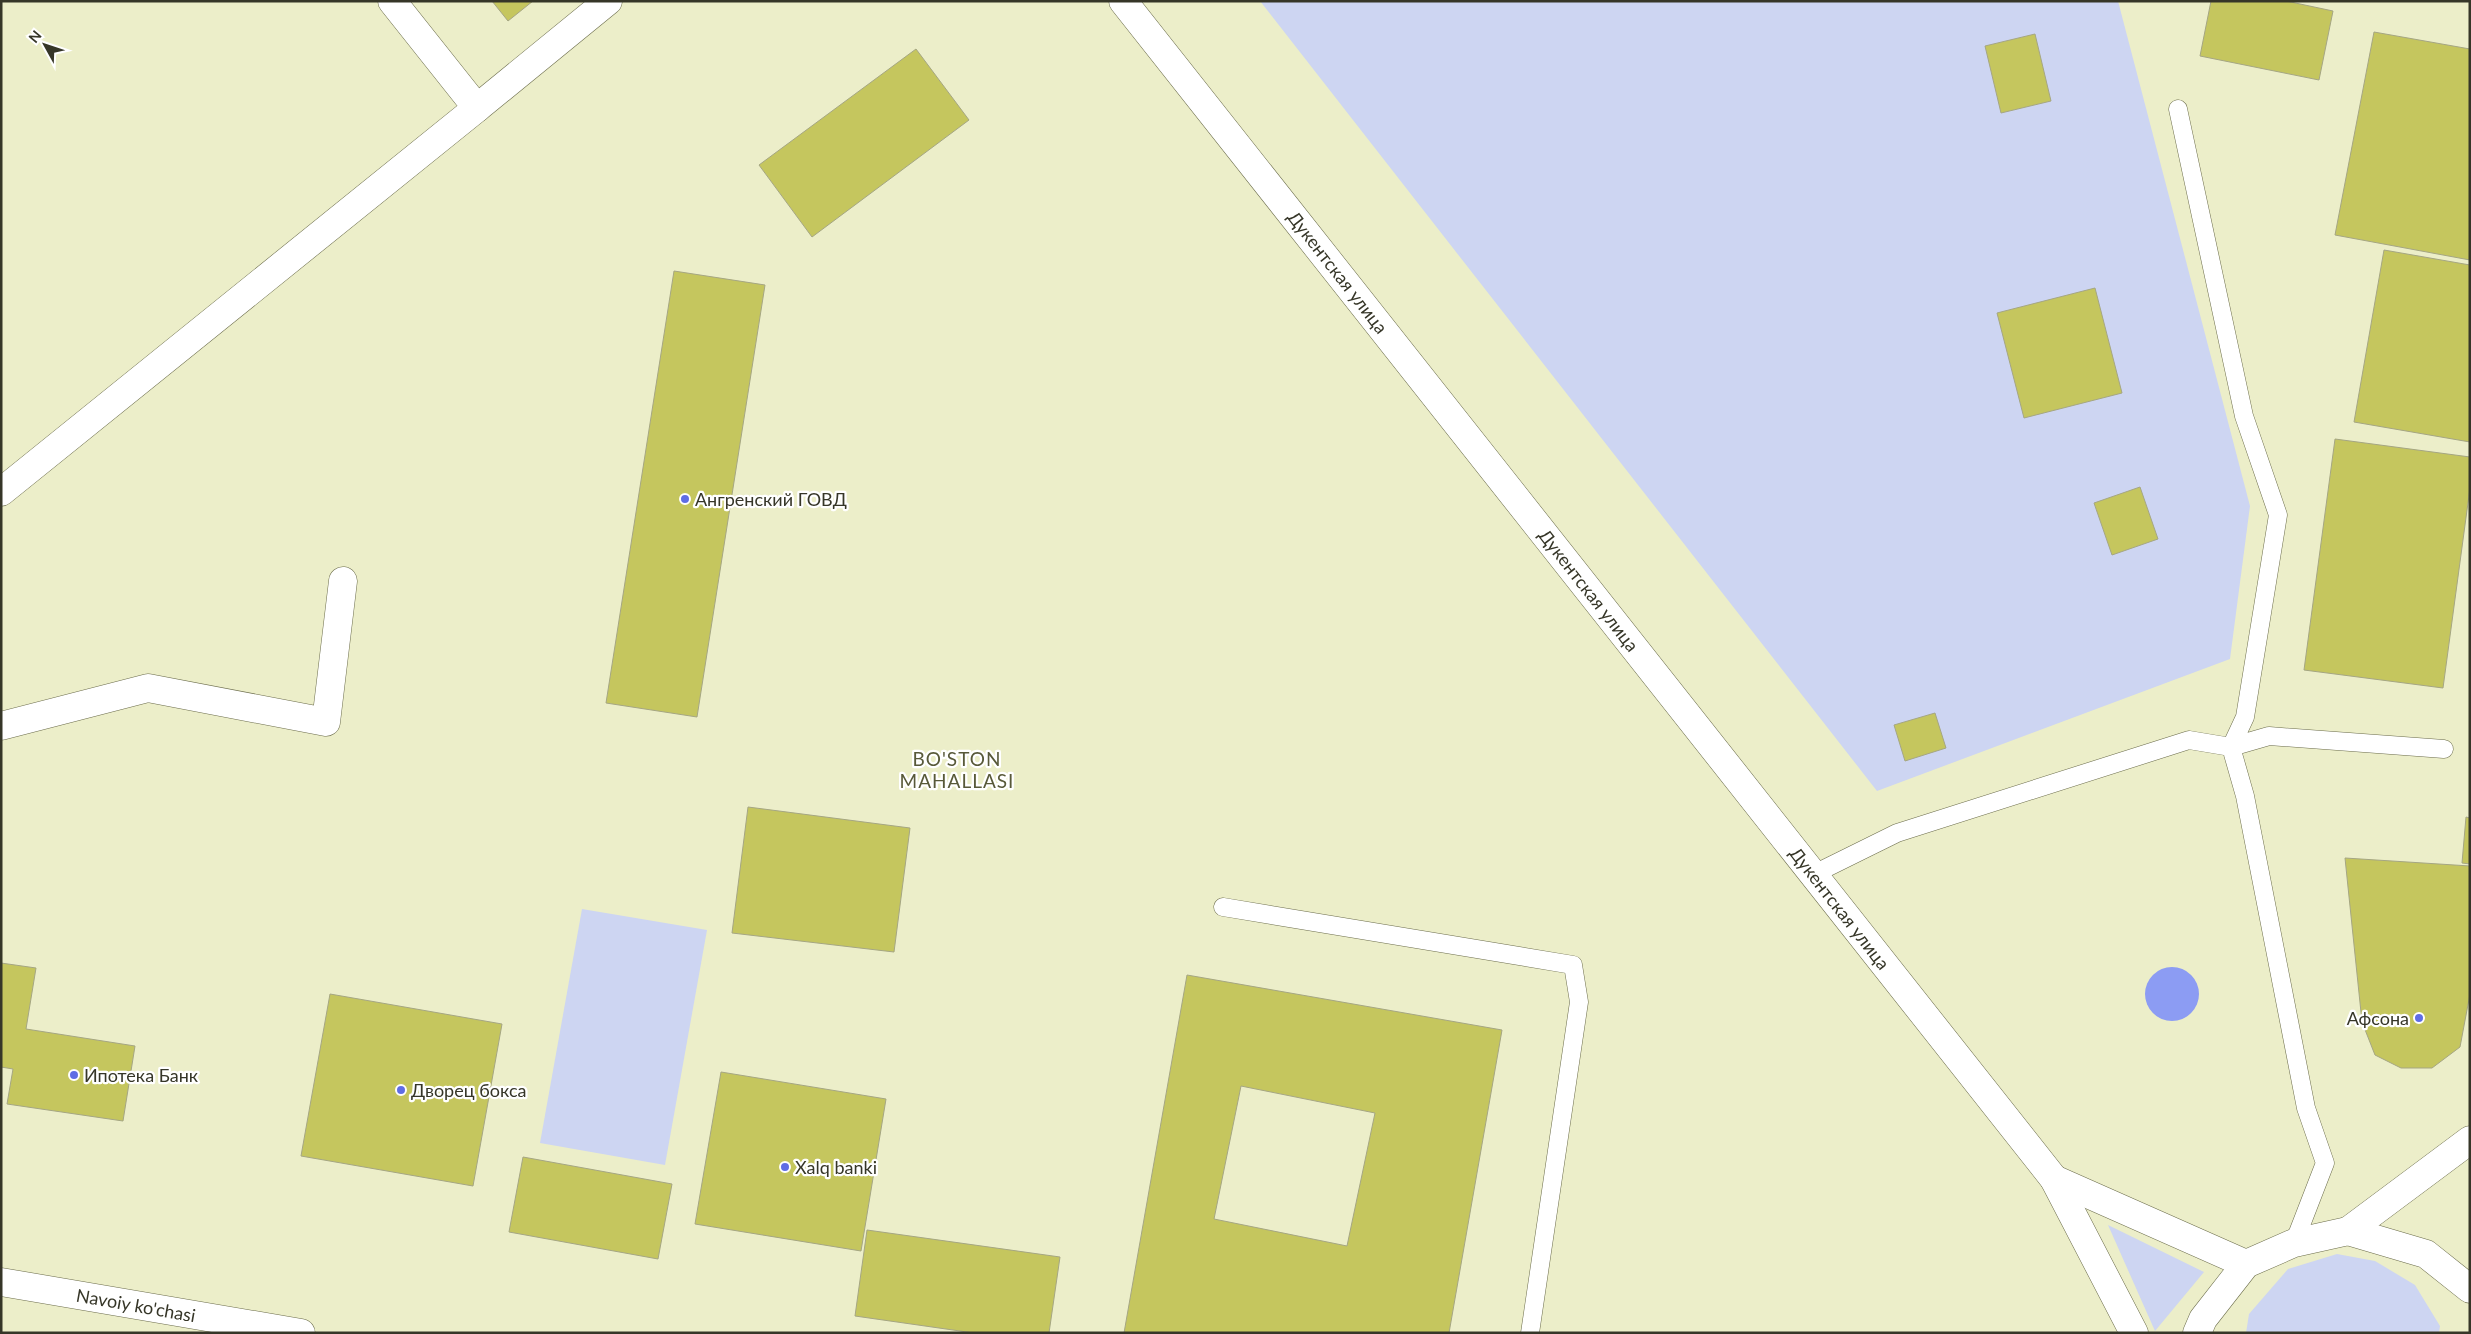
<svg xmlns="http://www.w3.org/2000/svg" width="2471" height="1334" font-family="Lato,sans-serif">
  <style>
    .green { fill: #cdd5f2 }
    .water { fill: #8c9cf3 }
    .building { fill: #c5c65e; stroke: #a5a683; fill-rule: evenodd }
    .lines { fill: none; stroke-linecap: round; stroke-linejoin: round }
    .service-casing { stroke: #6b6c4b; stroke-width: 19 }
    .minor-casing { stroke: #6b6c4b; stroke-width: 29 }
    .secondary-casing { stroke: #6b6c4b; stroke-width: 29 }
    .service { stroke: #fff; stroke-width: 18 }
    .minor { stroke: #fff; stroke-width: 28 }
    .secondary { stroke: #fff; stroke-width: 28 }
    .poi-dot { fill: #5f6de5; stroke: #fff; stroke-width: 2 }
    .labels { text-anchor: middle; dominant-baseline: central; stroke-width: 4.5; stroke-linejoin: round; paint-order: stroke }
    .street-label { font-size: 18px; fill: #363628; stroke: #fff }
    .poi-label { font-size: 18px; fill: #363628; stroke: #fff; text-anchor: start }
    .neighbourhood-label { font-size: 19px; letter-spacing: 1px; fill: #585939; stroke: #fff }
  </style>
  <rect width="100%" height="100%" fill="#eceec9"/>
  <!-- green -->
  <g class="green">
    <polygon points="1260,1 2118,1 2250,506 2230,659 1877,791"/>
    <polygon points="582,909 707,930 665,1165 540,1143"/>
    <polygon points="2108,1225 2204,1272 2155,1331"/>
    <polygon points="2337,1254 2375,1261 2415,1285 2440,1326 2439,1333 2246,1333 2249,1314 2288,1269"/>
  </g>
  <!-- water -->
  <circle class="water" cx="2172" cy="994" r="27"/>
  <!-- building -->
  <g class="building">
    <polygon points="492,1 533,1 508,21"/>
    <polygon points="2211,1 2286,1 2333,11 2319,80 2200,56"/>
    <polygon points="2374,32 2470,49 2470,260 2335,235"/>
    <polygon points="2035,34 2051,101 2001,113 1985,46"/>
    <polygon points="916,49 969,120 812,237 759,165"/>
    <polygon points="2384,250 2470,265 2470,442 2354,422"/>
    <polygon points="674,271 765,285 697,717 606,703"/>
    <polygon points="2095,288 2122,393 2024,418 1997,313"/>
    <polygon points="2335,439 2470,457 2470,488 2443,688 2304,670"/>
    <polygon points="2140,487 2158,539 2112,555 2094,503"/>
    <polygon points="1935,713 1946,748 1905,761 1894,725"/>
    <polygon points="748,807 910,828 894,952 732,933"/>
    <polygon points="2466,817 2470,818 2470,864 2462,863"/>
    <polygon points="2345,858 2470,866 2470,994 2460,1047 2432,1068 2401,1068 2375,1055 2362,1022"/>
    <polygon points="1,963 36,968 26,1029 135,1046 123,1121 7,1104 13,1069 1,1067"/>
    <path d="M 1187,975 L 1502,1030 L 1449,1333 L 1124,1333 ZM 1241,1086 L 1375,1113 L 1347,1246 L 1214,1219 Z"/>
    <polygon points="330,994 502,1024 473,1186 301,1156"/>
    <polygon points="721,1072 886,1099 861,1251 695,1224"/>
    <polygon points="523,1157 672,1184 658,1259 509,1232"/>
    <polygon points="867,1230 1060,1257 1049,1333 974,1333 855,1316"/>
  </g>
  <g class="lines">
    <defs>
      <g id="service">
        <polyline points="2178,109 2244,416 2278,515 2245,717 2231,747 2269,736 2444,749"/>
        <polyline points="1814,874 1897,833 2189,740 2231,747 2245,796 2306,1108 2325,1163 2294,1243"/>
        <polyline points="1223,907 1573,965 1579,1002 1530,1333"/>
      </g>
      <g id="minor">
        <polyline points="477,108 608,1"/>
        <polyline points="1,492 477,108 392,1"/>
        <polyline points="1,726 148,688 326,722 343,581"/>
      </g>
      <g id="secondary">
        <polyline points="1123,1 2054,1179 2134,1333"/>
        <polyline points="2054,1179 2246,1264"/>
        <polyline points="2348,1231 2470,1140"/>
        <polyline points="1,1282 301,1333"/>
        <polyline points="2197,1333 2203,1319 2246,1264 2294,1243 2348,1231 2426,1254 2470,1289"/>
      </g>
    </defs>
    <!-- service casing -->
    <use href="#service" class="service-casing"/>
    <!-- minor casing -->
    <use href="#minor" class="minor-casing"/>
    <!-- secondary casing -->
    <use href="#secondary" class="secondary-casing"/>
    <!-- service -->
    <use href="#service" class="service"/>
    <!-- minor -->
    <use href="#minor" class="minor"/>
    <!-- secondary -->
    <use href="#secondary" class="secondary"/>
  </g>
  <!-- markers -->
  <g class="poi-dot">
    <circle cx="685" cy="499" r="5"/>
    <circle cx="2419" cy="1018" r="5"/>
    <circle cx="74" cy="1075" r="5"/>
    <circle cx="401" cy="1090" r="5"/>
    <circle cx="785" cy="1167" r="5"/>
  </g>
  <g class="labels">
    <!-- street labels -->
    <g class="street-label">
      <text transform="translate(1338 272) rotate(52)">Дукентская улица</text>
      <text transform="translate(1589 590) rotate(52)">Дукентская улица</text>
      <text transform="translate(1840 908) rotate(52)">Дукентская улица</text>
      <text transform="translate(136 1305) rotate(10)">Navoiy ko'chasi</text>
    </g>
    <!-- poi labels -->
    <g class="poi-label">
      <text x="695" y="499">Ангpенский ГОВД</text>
      <text x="2409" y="1018" text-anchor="end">Афсона</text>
      <text x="84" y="1075">Ипотека Банк</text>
      <text x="411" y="1090">Дворец бокса</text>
      <text x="795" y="1167">Xalq banki</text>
    </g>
    <!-- neighbourhood labels -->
    <g class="neighbourhood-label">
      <text x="957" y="758">BO'STON<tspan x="957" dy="22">MAHALLASI</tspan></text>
    </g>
  </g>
  <!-- border -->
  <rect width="2471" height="1334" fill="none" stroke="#363628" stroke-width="5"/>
  <!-- north arrow -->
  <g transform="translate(45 45) rotate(310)" stroke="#ffffff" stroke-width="4" paint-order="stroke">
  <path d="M0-4L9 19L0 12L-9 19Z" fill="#363628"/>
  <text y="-8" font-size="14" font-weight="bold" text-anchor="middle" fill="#363628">N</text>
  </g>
</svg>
